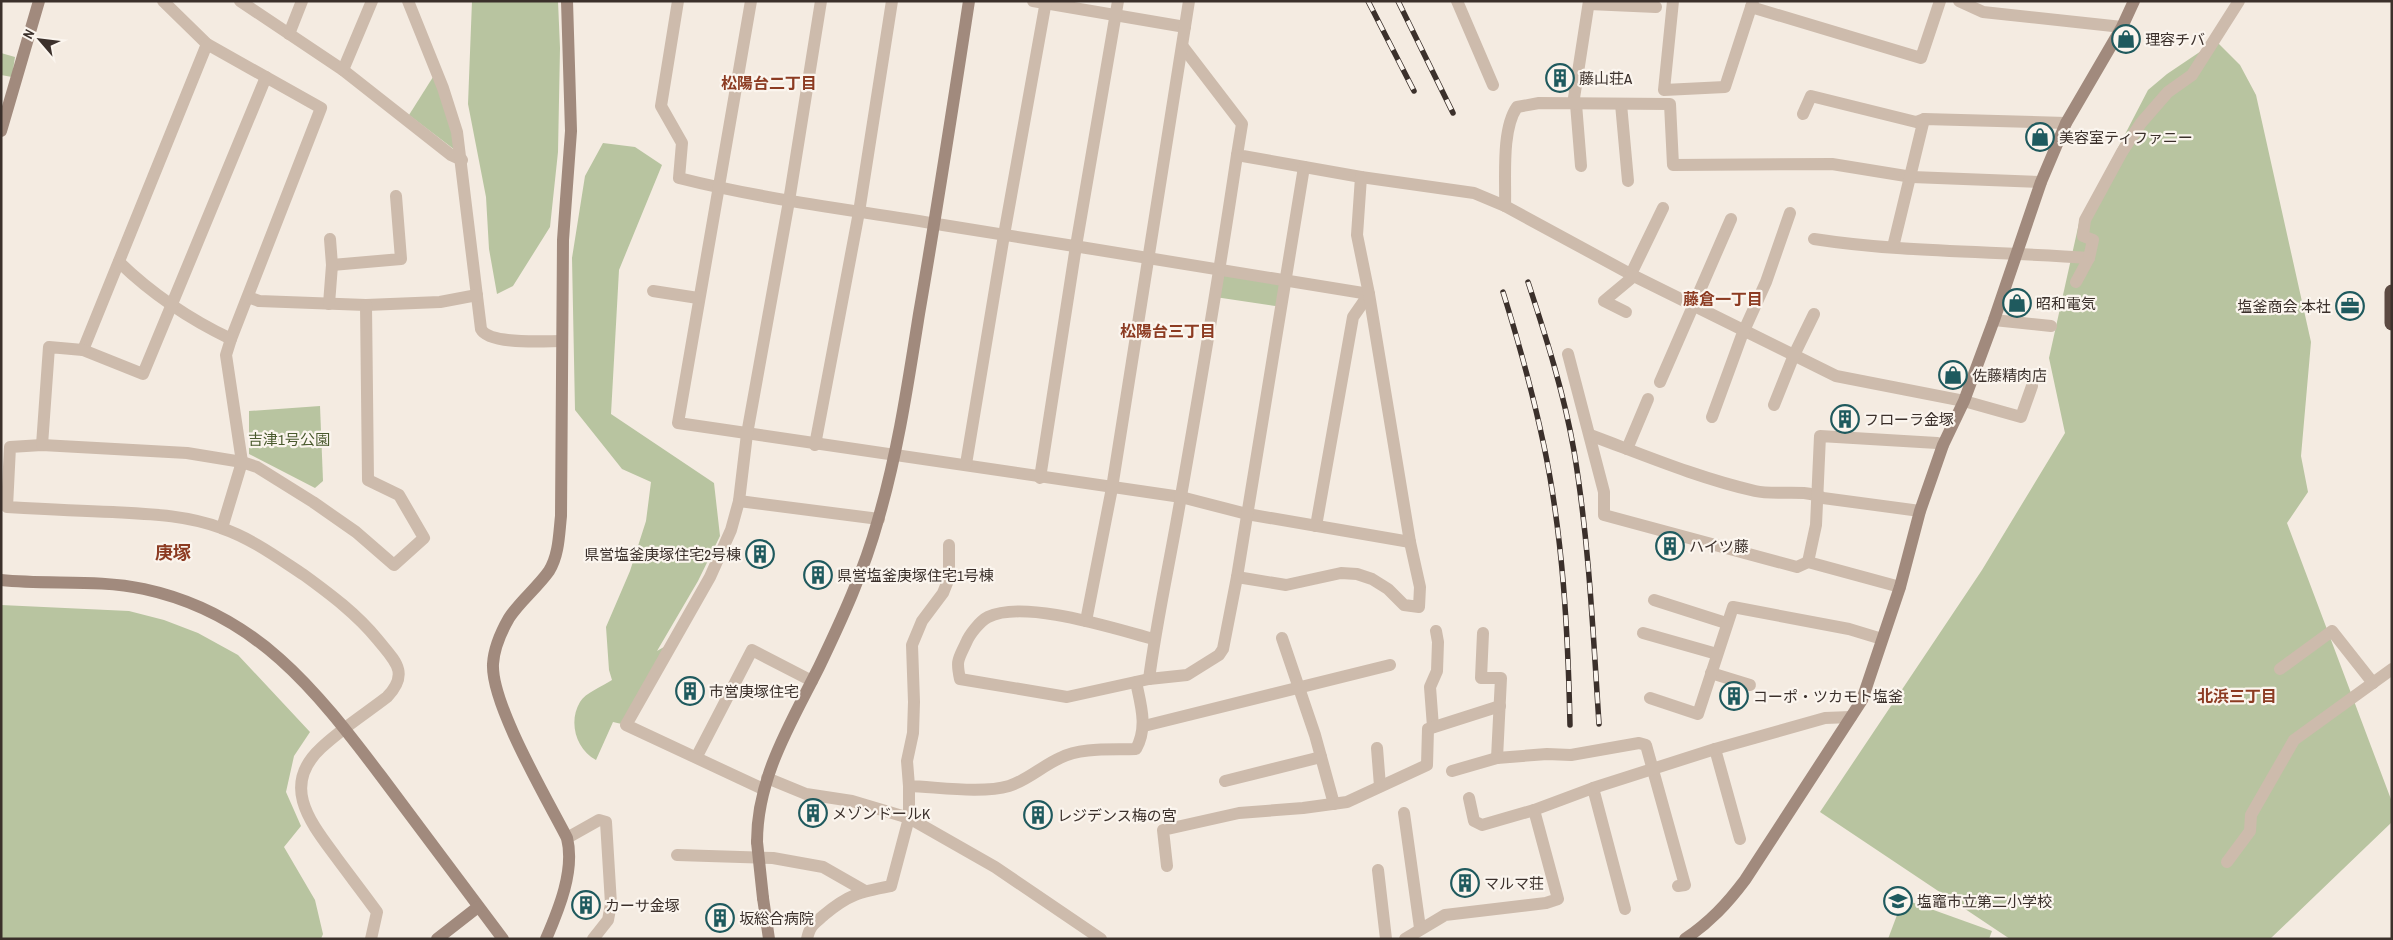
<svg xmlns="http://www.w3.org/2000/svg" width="2393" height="940" font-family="'Archivo Narrow','Noto Sans JP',sans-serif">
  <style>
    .green { fill: #b8c4a0 }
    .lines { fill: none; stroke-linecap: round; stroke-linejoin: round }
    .street { stroke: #cdbbac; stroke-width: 12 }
    .secondary { stroke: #a18a7d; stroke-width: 12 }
    .highway { stroke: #5c4a42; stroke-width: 15 }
    .rail-casing { stroke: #3b302b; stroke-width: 5.5 }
    .rail { stroke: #fbf5ee; stroke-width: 4; stroke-dasharray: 11; stroke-linecap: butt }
    .secondary-bridge { stroke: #a18a7d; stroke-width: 12 }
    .labels { text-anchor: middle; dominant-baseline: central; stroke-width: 4.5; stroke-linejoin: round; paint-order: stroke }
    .poi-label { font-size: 15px; fill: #3b302b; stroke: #fbf5ee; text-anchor: start }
    .park-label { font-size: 15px; fill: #4a5a2e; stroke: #fbf5ee }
    .neighbourhood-label { font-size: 16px; font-weight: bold; fill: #8c3b22; stroke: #fbf5ee }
    .quarter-label { font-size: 18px; font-weight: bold; fill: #8c3b22; stroke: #fbf5ee }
  </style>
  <rect width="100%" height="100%" fill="#f4ebe1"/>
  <!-- green -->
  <g class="green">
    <polygon points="472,1 558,1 560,48 558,152 550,227 513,286 497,294 489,249 486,197 468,104"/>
    <polygon points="2216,41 2240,65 2256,95 2311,342 2301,456 2308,492 2287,523 2392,802 2392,822 2270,939 2010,939 1820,812 1982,570 2065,433 2049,358 2079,223 2148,90 2167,74"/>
    <polygon points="1,53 15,57 12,77 1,75"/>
    <polygon points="433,77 457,132 455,150 409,115"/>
    <path d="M 603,143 L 635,147 L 662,165 L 619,270 L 611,414 L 714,483 L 720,536 L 698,581 L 657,651 L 669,644 L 626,725 L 613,722 L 596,760 C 576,749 568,722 580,702 C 585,693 603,686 612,680 L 609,670 L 606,627 L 630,571 L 646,521 L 651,482 L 622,469 L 575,410 L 572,258 L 585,176 Z"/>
    <polygon points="1221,268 1287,280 1282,307 1215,297"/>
    <polygon points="320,406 323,481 315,488 249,454 249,411"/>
    <polygon points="1,605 129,611 164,620 198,633 238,655 310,732 294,756 286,792 301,826 284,847 315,900 323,934 321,939 1,939"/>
    <polygon points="1903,899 1992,931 1989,939 1888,939"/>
  </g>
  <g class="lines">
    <!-- street -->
    <g class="street">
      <polyline points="163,1 207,44 321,108 231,339 226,355 242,462 222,528"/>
      <polyline points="240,1 343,70 451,155 462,160"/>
      <path d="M 408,1 L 443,88 L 457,132 L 481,329 C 489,345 544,341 561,341"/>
      <path d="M 678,1 L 661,106 L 682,143 L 679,178 C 766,200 855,210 943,225 C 1085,248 1227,270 1369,294 L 1353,317 L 1316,526"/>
      <polyline points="751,1 678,423 1181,497 1247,514 1410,542"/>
      <polyline points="1033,1 1185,27"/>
      <polyline points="1457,1 1493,85"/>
      <polyline points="1673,1 1664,90 1725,87 1753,1"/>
      <polyline points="1959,1 1983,12 2122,27"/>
      <polyline points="1589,4 1656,7"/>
      <polyline points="1751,7 1921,58 1940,1"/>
      <polyline points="289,34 302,1"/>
      <polyline points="1183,47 1242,124 1237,155 1361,177 1474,193 1505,206 1634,276 1836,376 1964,401 2021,417 2032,386"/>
      <polyline points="343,70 372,1"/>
      <polyline points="1621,104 1628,181"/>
      <polyline points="1803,114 1811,96 1916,122 1924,119 2066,123"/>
      <polyline points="1581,166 1576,104 1574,98 1589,1"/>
      <path d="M 1505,206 C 1506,179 1501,130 1517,107 L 1539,103 L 1670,104 L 1673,165 L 1832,164 L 1912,177 L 2041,182"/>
      <path d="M 1814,239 C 1904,253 1997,251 2089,258"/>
      <polyline points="1893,247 1924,119"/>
      <path d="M 119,262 C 152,294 189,319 231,339"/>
      <polyline points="332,265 401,259 396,196"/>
      <polyline points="1631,274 1663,208"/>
      <polyline points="2076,282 2089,258 2093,240 2083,236 2085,220 2122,152 2141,123 2168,92 2192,75 2239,1"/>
      <polyline points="653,291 698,298"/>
      <polyline points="248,297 259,301 366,305 440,302 477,295"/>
      <polyline points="329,304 332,265 330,239"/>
      <path d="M 366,305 L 368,480 L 399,495 L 424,538 L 394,565 L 356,532 L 313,502 L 257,467 L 242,462 L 187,453 L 42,445 L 10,447 L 7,507 C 42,509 77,511 113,512 C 149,514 186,515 221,528 C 251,538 278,558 304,575 C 330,594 357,614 378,640 C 395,661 410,673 387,697 C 365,714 341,729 321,748 C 280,786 311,823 336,857 C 350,876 364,894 377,912 L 371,939"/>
      <polyline points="1626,312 1604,301 1634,276"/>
      <polyline points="1994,320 2051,326"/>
      <polyline points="83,350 207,44"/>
      <polyline points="1568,354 1604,492 1604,515 1797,567 1808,562 1900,587"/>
      <polyline points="1660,382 1731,219"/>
      <polyline points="1774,405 1794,355 1814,314"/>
      <polyline points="1712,417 1742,335 1766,282 1790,213"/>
      <path d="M 1590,435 C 1644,455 1698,478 1755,491 C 1777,496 1802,488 1823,498 L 1920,511"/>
      <polyline points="42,445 49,347 83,350 143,374 266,77"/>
      <polyline points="815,445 859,212 892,1"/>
      <polyline points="1627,449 1648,399"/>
      <polyline points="966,464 1004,235 1046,1"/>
      <polyline points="1040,478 1076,246 1118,1"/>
      <polyline points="739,501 879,519"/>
      <path d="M 949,545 L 949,578 L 943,593 L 922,621 L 912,645 L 914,702 L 913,733 L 907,761 L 909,786 C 938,787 982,794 1009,786 C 1028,780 1042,766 1060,758 C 1081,747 1112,750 1136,749 C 1148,727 1141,706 1136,682"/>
      <polyline points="1808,562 1816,525 1820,436 1937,443 1943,445"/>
      <polyline points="1237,577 1286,585 1341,573 1357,574 1372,579 1388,589 1404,605 1419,607 1420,587 1410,542 1369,294 1357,235 1361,177"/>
      <polyline points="1654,600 1726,623"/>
      <polyline points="1086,621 1112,488 1189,1"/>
      <polyline points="1483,633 1481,678 1501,678 1497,758 1547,754 1571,755 1639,743 1646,745 1685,885 1678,886"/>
      <polyline points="1643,633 1717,654"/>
      <polyline points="1282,638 1315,735 1334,804"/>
      <path d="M 1154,639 C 1115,629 1025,599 988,617 C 980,621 969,635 966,643 C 958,660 956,660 960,679 L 1067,697 L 1149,679 L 1187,675 L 1219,655 L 1223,649 L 1237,577 L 1304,167"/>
      <polyline points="2280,669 2332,631 2373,683"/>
      <polyline points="1711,673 1750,685"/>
      <path d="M 1149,679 C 1157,617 1171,557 1181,496 C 1201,382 1220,269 1237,155"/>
      <polyline points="1650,698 1698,714 1733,607 1849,629 1882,639"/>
      <polyline points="1144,726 1390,665"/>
      <polyline points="1433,727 1430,687 1437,671 1438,642 1436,631"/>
      <polyline points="1377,748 1380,786"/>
      <polyline points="1715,749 1740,839"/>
      <polyline points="697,756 752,650 812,681"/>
      <polyline points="1452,771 1497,758"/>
      <polyline points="767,778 806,794 852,801 909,818 995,867 1101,939"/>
      <polyline points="1225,781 1321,757"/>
      <polyline points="1593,788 1625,909"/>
      <polyline points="763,789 626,725 710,577 731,530 739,501 747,434 789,201 821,1"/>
      <polyline points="1469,798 1474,821 1482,825 1534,810"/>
      <polyline points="1404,813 1420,928"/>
      <polyline points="567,838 599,820 606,822 611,904 608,920 593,939"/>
      <polyline points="677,855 773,858 823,867 865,891"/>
      <polyline points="2227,862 2250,831 2251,815 2294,740 2392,669"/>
      <polyline points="1167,866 1163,830 1239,813 1303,808 1347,802 1427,765 1428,729 1500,706"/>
      <polyline points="1378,870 1386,939"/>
      <path d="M 807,939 C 810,925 814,924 824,915 C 849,894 860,892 891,886 L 909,818 L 909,786"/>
      <polyline points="1405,939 1445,915 1546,903 1558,899 1534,810 1593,788 1715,749 1825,718 1851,717"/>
    </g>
    <!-- secondary -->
    <g class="secondary">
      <polyline points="1,131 39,1"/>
      <path d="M 1,580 C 49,585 97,579 144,589 C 256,613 315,689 381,776 C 422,830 462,885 503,939"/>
      <path d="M 757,842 C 757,777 791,723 819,667 C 842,619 864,571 878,520 C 898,452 908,383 919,314 C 937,210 953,105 969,1"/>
      <polyline points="763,898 769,939"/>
      <polyline points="437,939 478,907"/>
      <path d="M 546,939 C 559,909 575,870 567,838 C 547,799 491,704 493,664 C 494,647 501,632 509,618 C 520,601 537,588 549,571 C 559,555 559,534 561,516 L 563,240 L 571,131 L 567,1"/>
      <path d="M 1685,939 C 1710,922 1727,904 1745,880 L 1862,700 L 1900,587 L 1920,511 L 1943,445 L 1964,401 L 1994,320 L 2041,182 L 2066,123 L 2122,27 L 2134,1"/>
    </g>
    <!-- highway -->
    <polyline class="highway" points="2392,292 2392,323"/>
    <defs>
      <g id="rail">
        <polyline points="1368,1 1414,91"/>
        <polyline points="1398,1 1453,113"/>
        <path d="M 1528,282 C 1546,337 1564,393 1574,451 C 1589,541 1593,632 1599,724"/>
        <path d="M 1503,292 C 1519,343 1533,394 1544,446 C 1563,537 1568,632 1570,725"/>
      </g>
    </defs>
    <!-- rail casing -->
    <use href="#rail" class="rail-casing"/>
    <!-- rail -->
    <use href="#rail" class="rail"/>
    <!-- secondary-bridge -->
    <polyline class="secondary-bridge" points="757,842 763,898"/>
  </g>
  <!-- icons -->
  <defs>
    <symbol id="shop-ring" viewBox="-11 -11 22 22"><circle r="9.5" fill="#fbf5ee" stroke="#1f5a5e" stroke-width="1.5"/><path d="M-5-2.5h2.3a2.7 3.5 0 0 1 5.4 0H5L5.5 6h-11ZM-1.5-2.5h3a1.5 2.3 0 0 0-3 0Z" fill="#1f5a5e"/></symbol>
    <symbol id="building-ring" viewBox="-11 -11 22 22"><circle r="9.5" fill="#fbf5ee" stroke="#1f5a5e" stroke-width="1.5"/><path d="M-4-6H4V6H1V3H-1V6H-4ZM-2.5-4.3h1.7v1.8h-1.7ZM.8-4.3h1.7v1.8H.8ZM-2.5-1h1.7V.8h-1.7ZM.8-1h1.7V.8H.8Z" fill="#1f5a5e"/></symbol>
    <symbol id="office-ring" viewBox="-11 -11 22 22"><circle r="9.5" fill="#fbf5ee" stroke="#1f5a5e" stroke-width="1.5"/><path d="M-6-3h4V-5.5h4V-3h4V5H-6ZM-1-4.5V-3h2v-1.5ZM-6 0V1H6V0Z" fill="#1f5a5e"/></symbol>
    <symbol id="school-ring" viewBox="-11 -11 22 22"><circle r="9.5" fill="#fbf5ee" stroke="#1f5a5e" stroke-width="1.5"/><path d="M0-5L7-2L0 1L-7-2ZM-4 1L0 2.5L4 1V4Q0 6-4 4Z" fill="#1f5a5e"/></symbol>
  </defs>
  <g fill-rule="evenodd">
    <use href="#shop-ring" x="2110" y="23" width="32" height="32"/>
    <use href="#building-ring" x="1544" y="62" width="32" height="32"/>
    <use href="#shop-ring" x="2024" y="121" width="32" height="32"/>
    <use href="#shop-ring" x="2001" y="287" width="32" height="32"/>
    <use href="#office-ring" x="2334" y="290" width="32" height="32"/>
    <use href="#shop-ring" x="1937" y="359" width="32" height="32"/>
    <use href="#building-ring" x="1829" y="403" width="32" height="32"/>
    <use href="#building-ring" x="1654" y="530" width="32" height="32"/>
    <use href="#building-ring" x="744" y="538" width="32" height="32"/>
    <use href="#building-ring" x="802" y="559" width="32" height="32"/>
    <use href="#building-ring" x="674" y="675" width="32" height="32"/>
    <use href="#building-ring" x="1718" y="680" width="32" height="32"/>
    <use href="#building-ring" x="797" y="797" width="32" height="32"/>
    <use href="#building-ring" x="1022" y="799" width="32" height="32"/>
    <use href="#building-ring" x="1449" y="867" width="32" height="32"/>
    <use href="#school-ring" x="1882" y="885" width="32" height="32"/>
    <use href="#building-ring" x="570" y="889" width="32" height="32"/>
    <use href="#building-ring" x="704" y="902" width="32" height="32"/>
  </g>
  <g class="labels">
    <!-- poi labels -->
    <g class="poi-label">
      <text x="2145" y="39">理容チバ</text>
      <text x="1579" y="78">藤山荘A</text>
      <text x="2059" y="137">美容室ティファニー</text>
      <text x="2036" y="303">昭和電気</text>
      <text x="2331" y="306" text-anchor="end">塩釜商会 本社</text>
      <text x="1972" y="375">佐藤精肉店</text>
      <text x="1864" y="419">フローラ金塚</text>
      <text x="1689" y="546">ハイツ藤</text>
      <text x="741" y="554" text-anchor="end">県営塩釜庚塚住宅2号棟</text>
      <text x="837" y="575">県営塩釜庚塚住宅1号棟</text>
      <text x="709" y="691">市営庚塚住宅</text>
      <text x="1753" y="696">コーポ・ツカモト塩釜</text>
      <text x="832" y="813">メゾンドールK</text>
      <text x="1057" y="815">レジデンス梅の宮</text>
      <text x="1484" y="883">マルマ荘</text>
      <text x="1917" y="901">塩竈市立第二小学校</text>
      <text x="605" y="905">カーサ金塚</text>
      <text x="739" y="918">坂総合病院</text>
    </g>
    <!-- park labels -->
    <g class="park-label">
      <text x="289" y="439">吉津1号公園</text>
    </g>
    <!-- neighbourhood labels -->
    <g class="neighbourhood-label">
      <text x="769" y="83">松陽台二丁目</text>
      <text x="1723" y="299">藤倉一丁目</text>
      <text x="1168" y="331">松陽台三丁目</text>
      <text x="2237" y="696">北浜三丁目</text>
    </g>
    <!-- quarter labels -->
    <g class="quarter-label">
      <text x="173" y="552">庚塚</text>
    </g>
  </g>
  <!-- border -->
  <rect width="2393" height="940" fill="none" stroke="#3b302b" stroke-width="5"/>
  <!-- north arrow -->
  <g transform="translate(40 40) rotate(298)" stroke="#fbf5ee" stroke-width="4" paint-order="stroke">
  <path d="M0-4L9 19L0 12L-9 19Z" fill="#3b302b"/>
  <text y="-8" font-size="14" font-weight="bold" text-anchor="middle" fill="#3b302b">N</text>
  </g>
</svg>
